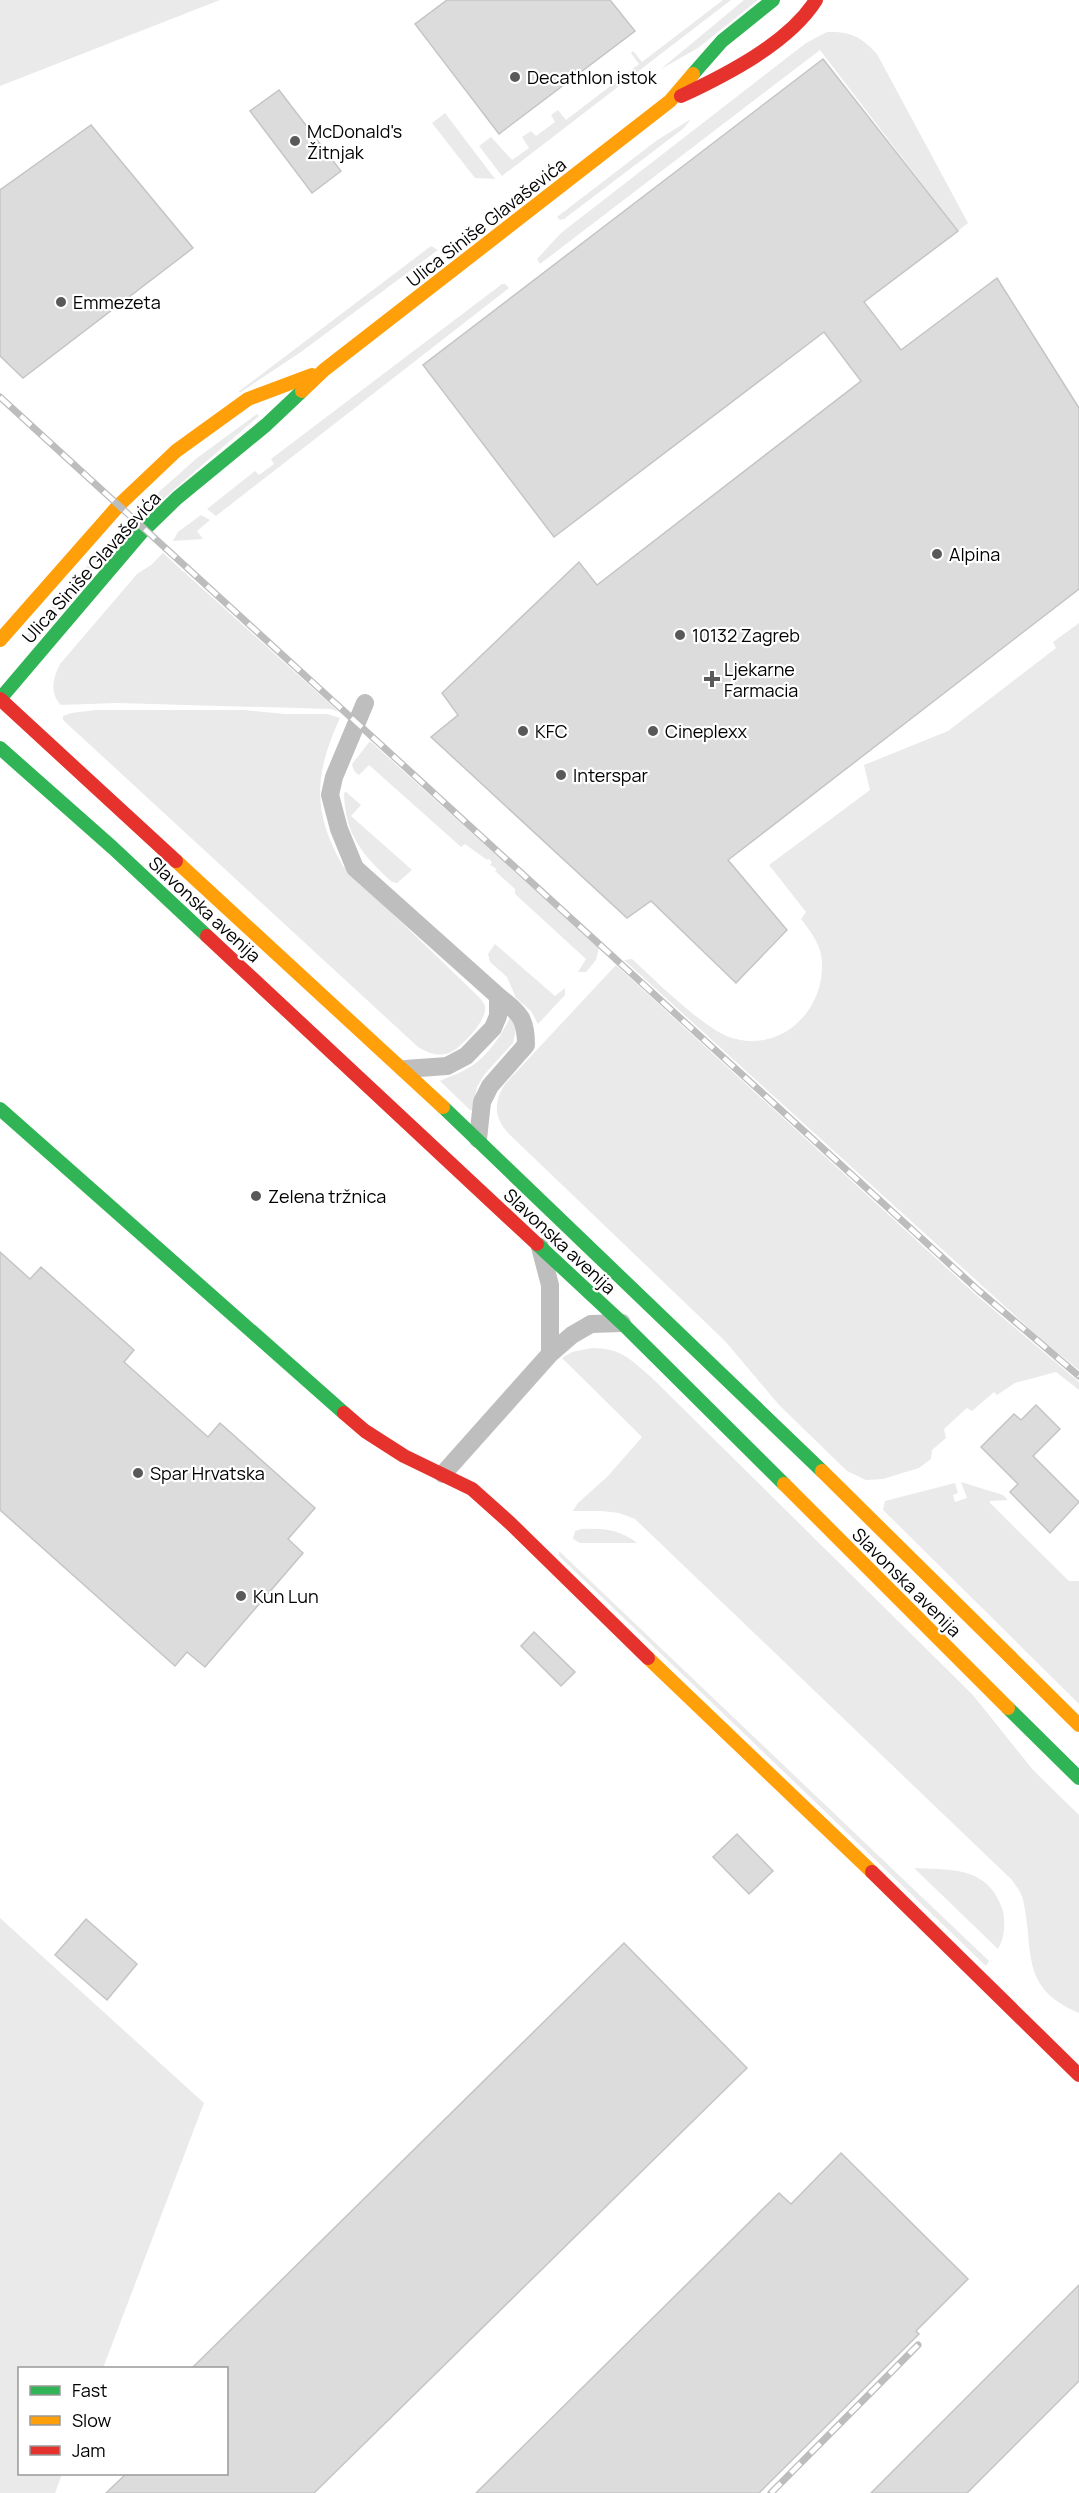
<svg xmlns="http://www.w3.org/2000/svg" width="1079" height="2493" font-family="Manrope,sans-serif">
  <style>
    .green { fill: #eaeaea }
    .building { fill: #dcdcdc; stroke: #c5c5c5; stroke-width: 1.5 }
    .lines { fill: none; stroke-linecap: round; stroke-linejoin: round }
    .street { stroke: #bebebe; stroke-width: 18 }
    .fast { stroke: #30b455; stroke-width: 14 }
    .slow { stroke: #ff9f0a; stroke-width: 14 }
    .jam { stroke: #e5322d; stroke-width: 14 }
    .rail-casing { stroke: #bdbdbd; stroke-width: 7 }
    .rail { stroke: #fff; stroke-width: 4.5; stroke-dasharray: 14; stroke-linecap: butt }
    .poi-dot { fill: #595959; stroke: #fff; stroke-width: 2 }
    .labels { text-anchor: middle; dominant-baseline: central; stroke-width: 4.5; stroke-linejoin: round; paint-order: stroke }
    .poi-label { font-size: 18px; fill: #000; stroke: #fff; text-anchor: start }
    .street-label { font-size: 18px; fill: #000; stroke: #fff }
  </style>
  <rect width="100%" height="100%" fill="#fff"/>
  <!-- green -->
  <g class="green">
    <polygon points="0,0 220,0 0,86"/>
    <polygon points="723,0 731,0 502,176 479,146 491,137 512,160 529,148 522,137 531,131 536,136 555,122 551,115 558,110 566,120 639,64 631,53 633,51 642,62"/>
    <polygon points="744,0 758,0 698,48 661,69"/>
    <path d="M 827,32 C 850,31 862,37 877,54 L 968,223 L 958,231 L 820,50 L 540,264 L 537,259 L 561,233 L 806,43 Z"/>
    <polygon points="445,113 495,179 475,178 432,123"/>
    <polygon points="691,119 684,128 564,219 560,220 557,217 656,141"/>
    <polygon points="431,246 438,250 301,352 241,392 238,392"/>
    <polygon points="502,284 505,284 509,288 216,516 207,509 255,471 259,475 274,464 271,459"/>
    <polygon points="257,414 259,416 140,519 134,514 197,458"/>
    <polygon points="201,515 210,520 197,531 203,539 173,541 178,532"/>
    <polygon points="128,520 133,526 30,642 25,637"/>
    <path d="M 163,553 L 339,712 L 331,709 L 117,703 L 61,705 C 49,692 53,678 60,664 L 137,574 L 151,565 Z"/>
    <path d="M 1079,623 L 1079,1370 L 1043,1341 L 624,960 L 632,959 C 655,980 705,1030 732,1038 C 781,1053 824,1011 822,963 C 822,946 811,932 801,919 L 806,912 L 769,865 L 870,790 L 864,765 L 948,731 L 1056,648 L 1053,642 Z"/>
    <path d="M 96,710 L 244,710 L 285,714 L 327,714 L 340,718 C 314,775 312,812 343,866 L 480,998 C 483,1002 486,1005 485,1010 C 485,1022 460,1049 449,1053 C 438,1057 428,1053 418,1047 L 63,720 L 63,716 L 71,713 Z"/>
    <path d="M 370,741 L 599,948 L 596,960 L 586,972 L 578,972 L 586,959 L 515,894 L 515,889 L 495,871 L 497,869 L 490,865 L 492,862 L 489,859 L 487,860 L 465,844 L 461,847 L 369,765 L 359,775 C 354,772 353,769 352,764 Z"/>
    <path d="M 346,792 L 361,805 L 351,816 L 412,870 L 397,883 L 392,882 C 363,855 345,836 344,793 Z"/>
    <polygon points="495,944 555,996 565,988 565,995 538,1024 531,1011 516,998 507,977 490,962 488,954"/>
    <path d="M 616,965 L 975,1294 L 1079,1382 L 1079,1390 L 1056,1372 L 1015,1383 L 997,1395 L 994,1392 L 972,1411 L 967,1408 L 944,1429 L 946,1438 L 932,1450 L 931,1459 L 919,1468 L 883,1479 L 866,1480 L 847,1471 L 779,1405 L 725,1341 L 509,1134 C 494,1118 493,1103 505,1084 Z"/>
    <path d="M 511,1016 L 516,1029 L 513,1043 L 484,1075 L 477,1087 L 472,1110 L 470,1110 L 440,1081 C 450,1076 461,1073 470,1067 C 490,1054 501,1035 511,1016 Z"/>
    <path d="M 592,1348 C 621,1348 630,1359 651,1377 L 973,1695 L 1033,1770 L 1079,1815 L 1079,2013 C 1018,1987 1035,1951 1023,1900 C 1022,1893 1016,1886 1012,1880 L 635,1519 L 619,1513 L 602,1511 L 573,1511 L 578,1503 L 608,1476 L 642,1437 L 562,1358 L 572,1352 Z"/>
    <polygon points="961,1482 1003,1495 1008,1500 990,1501 990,1503 1069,1581 1079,1581 1079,1704 883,1510 885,1501 955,1483 958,1493 953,1495 955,1502 967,1498"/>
    <path d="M 581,1529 C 602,1528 620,1529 637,1543 L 580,1543 L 573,1539 L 575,1531 Z"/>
    <polygon points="559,1551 989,1961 986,1966 559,1556"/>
    <path d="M 914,1868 C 951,1870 987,1866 1002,1908 C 1006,1921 1005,1937 998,1949 Z"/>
    <polygon points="0,1918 204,2103 103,2368 20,2368 20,2474 62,2474 55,2493 0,2493"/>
  </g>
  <!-- building -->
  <g class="building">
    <polygon points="447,0 610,0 635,31 499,134 415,24"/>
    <polygon points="823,59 958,231 864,302 901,350 997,278 1079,408 1079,589 728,860 787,930 736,983 651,901 627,918 431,737 458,715 442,693 579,562 597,585 861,381 824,332 554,537 423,365"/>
    <polygon points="279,90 341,171 312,193 250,111"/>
    <polygon points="91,125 193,248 23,378 0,356 0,190"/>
    <polygon points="0,1252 30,1279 41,1267 134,1350 124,1362 208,1437 220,1423 315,1508 288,1539 303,1553 205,1667 187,1652 175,1666 0,1510"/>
    <polygon points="1036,1405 1060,1429 1033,1456 1079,1502 1050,1533 1010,1492 1018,1484 981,1447 1014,1414 1021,1420"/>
    <polygon points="534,1632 575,1672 561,1686 521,1646"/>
    <polygon points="737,1834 773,1871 749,1894 713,1857"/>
    <polygon points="86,1919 137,1964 107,2000 55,1955"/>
    <polygon points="624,1943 747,2068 314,2493 106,2493 126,2474 226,2474 226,2368 192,2368"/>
    <polygon points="841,2153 968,2279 916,2331 919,2334 759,2493 476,2493 779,2193 791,2204"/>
    <polygon points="1079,2285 1079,2381 967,2493 871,2493"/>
  </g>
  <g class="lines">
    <!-- street -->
    <g class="street">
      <path d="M 365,703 L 334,777 L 330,795 L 339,829 L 355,868 L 498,996 C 519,1013 526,1017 526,1045 L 490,1086 L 482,1102 L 478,1139"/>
      <polyline points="405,1069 447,1066 466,1056 493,1028 498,1016 498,996"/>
      <polyline points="540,1247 550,1285 550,1354"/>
      <polyline points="443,1474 550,1354 572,1335 591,1324 622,1323"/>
    </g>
    <!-- fast -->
    <g class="fast">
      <polyline points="693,74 722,41 773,0"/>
      <polyline points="0,699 142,532 177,498 266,425 302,391"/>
      <polyline points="0,748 113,848 207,936"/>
      <polyline points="443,1107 822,1471"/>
      <polyline points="0,1109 344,1413"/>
      <polyline points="537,1244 622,1323 784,1484"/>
      <polyline points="1008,1708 1079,1778"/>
    </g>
    <!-- slow -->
    <g class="slow">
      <polyline points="302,391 324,370 670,101 693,74"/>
      <polyline points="0,640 119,505 176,451 248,399 312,375"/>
      <polyline points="176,861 443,1107"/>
      <polyline points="822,1471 1079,1725"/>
      <polyline points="784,1484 1008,1708"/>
      <polyline points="648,1658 872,1872"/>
    </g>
    <!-- jam -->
    <g class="jam">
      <path d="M 681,96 C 726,75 789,43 816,0"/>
      <polyline points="0,699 176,861"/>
      <polyline points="207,936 537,1244"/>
      <polyline points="344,1413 365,1431 404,1456 472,1489 510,1523 648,1658"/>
      <polyline points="872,1872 1079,2075"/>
    </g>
    <defs>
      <g id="rail">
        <polyline points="0,397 978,1290 1079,1376"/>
        <polyline points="771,2493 918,2345"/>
      </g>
    </defs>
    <!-- rail casing -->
    <use href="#rail" class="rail-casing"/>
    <!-- rail -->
    <use href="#rail" class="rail"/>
  </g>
  <!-- markers -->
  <g class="poi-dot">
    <circle cx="515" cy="77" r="6"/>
    <circle cx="295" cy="141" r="6"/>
    <circle cx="61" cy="302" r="6"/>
    <circle cx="937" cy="554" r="6"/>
    <circle cx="680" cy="635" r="6"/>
    <path d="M709 670h6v6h6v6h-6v6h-6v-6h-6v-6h6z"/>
    <circle cx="523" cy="731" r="6"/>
    <circle cx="653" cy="731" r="6"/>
    <circle cx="561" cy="775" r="6"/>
    <circle cx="256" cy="1196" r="6"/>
    <circle cx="138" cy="1473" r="6"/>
    <circle cx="241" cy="1596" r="6"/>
  </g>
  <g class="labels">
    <!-- poi labels -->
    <g class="poi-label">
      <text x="527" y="77">Decathlon istok</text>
      <text x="307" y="131">McDonald's<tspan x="307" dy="21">Žitnjak</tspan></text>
      <text x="73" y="302">Emmezeta</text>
      <text x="949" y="554">Alpina</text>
      <text x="692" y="635">10132 Zagreb</text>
      <text x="724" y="669">Ljekarne<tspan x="724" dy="21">Farmacia</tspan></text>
      <text x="535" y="731">KFC</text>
      <text x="665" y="731">Cineplexx</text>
      <text x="573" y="775">Interspar</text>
      <text x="268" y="1196">Zelena tržnica</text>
      <text x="150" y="1473">Spar Hrvatska</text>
      <text x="253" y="1596">Kun Lun</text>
    </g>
    <!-- street labels -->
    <g class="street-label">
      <text transform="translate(486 222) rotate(-38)">Ulica Siniše Glavaševića</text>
      <text transform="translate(91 567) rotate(-48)">Ulica Siniše Glavaševića</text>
      <text transform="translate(205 909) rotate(43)">Slavonska avenija</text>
      <text transform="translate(560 1241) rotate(43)">Slavonska avenija</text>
      <text transform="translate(907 1582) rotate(45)">Slavonska avenija</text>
    </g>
  </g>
  <!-- legend -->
  <rect x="18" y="2367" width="210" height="108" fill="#ffffff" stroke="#999999" stroke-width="1.5"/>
  <rect x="30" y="2386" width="30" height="9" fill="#30b455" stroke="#999999" stroke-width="1.5"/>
  <text x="72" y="2397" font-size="18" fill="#000000">Fast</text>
  <rect x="30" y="2416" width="30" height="9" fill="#ff9f0a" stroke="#999999" stroke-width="1.5"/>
  <text x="72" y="2427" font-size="18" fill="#000000">Slow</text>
  <rect x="30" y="2446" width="30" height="9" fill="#e5322d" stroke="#999999" stroke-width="1.5"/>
  <text x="72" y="2457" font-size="18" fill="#000000">Jam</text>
</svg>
